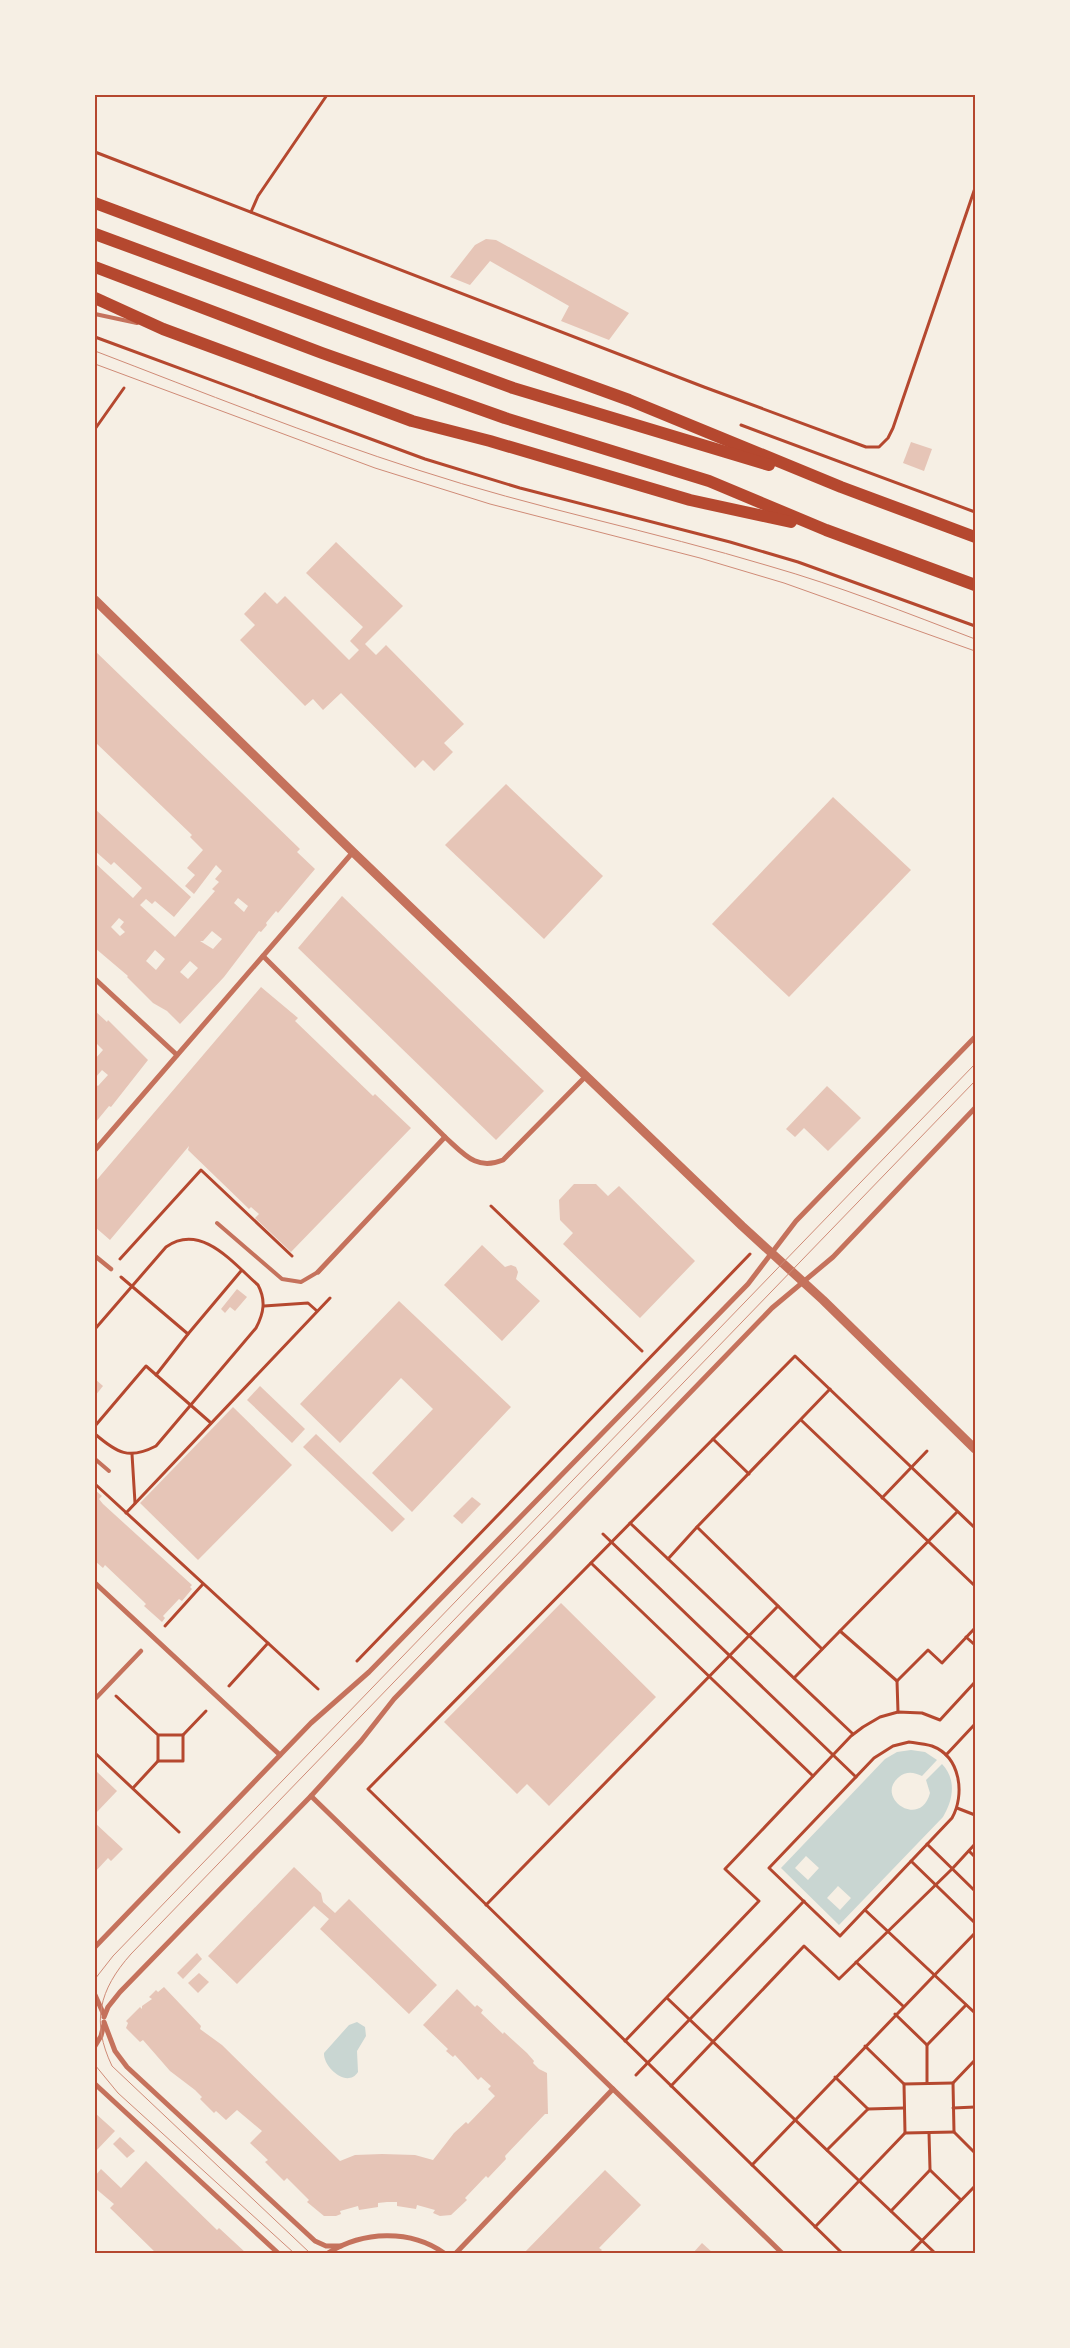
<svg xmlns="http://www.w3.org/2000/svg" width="1070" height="2348" font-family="'PT Sans',sans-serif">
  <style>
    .water { fill: #c9d6d2; fill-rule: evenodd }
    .building { fill: #e6c5b7; fill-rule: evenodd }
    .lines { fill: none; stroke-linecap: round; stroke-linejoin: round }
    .path { stroke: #b5482f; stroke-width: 3 }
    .service { stroke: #c5725c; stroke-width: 4 }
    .pedestrian { stroke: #c5725c; stroke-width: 4.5 }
    .minor { stroke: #c5725c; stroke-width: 5 }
    .tertiary { stroke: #c5725c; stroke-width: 9 }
    .primary { stroke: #b5482f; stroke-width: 12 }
    .tram { stroke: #cf8b77; stroke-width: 1 }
    .neatline { fill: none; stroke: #b5482f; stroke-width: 2 }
  </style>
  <rect width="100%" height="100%" fill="#f6efe4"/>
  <!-- water -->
  <g class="water">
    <path d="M 911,1750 L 925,1752 L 937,1760 L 922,1776 C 914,1772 906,1771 899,1777 C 874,1797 920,1830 930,1793 L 926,1780 L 942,1764 C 957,1780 953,1800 943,1817 L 839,1925 L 781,1868 L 885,1759 L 897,1752 ZM 806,1856 L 819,1868 L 808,1880 L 795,1868 ZM 838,1886 L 851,1898 L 840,1910 L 827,1898 Z"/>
    <path d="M 357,2022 L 365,2027 L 366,2036 L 357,2051 L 358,2072 C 347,2089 323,2067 324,2053 L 349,2025 Z"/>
  </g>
  <!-- building -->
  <g class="building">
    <polygon points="486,239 496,240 629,313 609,340 561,321 569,306 490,261 470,285 450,277 475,245"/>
    <polygon points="911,442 932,449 924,471 903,463"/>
    <polygon points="336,542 403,606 365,644 376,655 386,645 464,724 444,743 453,752 434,771 423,760 415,768 341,693 323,710 313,699 305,706 240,640 255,625 244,614 265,592 277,604 285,596 349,660 359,650 350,641 363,627 306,573"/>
    <path d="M 95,651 L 300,849 L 297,852 L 315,869 L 278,913 L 276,911 L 266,923 L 267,925 L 261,932 L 259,931 L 224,977 L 180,1024 L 167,1011 L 153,1003 L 127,977 L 128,976 L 95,948 L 95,863 L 133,898 L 142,888 L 114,862 L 111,865 L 95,851 L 95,809 L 191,897 L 174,917 L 155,901 L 152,904 L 146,899 L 140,905 L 175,937 L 215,891 L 212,889 L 219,882 L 215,879 L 222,871 L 216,865 L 194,894 L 185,886 L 195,875 L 187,868 L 203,850 L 190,837 L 192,835 L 95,742 ZM 238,898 L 248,906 L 244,912 L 234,903 ZM 119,918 L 124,922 L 120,927 L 125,932 L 120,936 L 111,927 ZM 212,931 L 222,939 L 213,949 L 200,941 L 203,941 ZM 155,950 L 165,959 L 156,970 L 146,961 ZM 190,961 L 198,968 L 188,979 L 180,972 Z"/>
    <polygon points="506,784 603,876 544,939 445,845"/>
    <polygon points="833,797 911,870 789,997 712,924"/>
    <polygon points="342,896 544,1091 496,1140 298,948"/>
    <polygon points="261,987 298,1018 295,1021 373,1096 375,1094 411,1128 291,1252 255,1218 259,1214 251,1207 249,1209 188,1150 189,1146 110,1240 95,1227 95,1182"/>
    <polygon points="95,1011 107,1022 108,1020 148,1060 111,1107 109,1106 95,1123 95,1084 98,1086 108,1075 102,1070 95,1078 95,1059 103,1050 95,1042"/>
    <polygon points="827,1086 861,1118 828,1151 804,1128 795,1137 786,1129"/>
    <polygon points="574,1184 596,1184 608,1196 619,1186 695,1261 640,1318 563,1244 573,1233 560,1220 559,1200"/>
    <polygon points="482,1245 505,1267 511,1265 516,1267 518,1272 516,1279 540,1301 502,1341 444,1285"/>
    <polygon points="237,1289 247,1297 235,1311 230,1307 225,1313 221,1309"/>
    <polygon points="399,1301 511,1407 412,1512 372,1473 433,1409 401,1378 340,1443 300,1404"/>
    <polygon points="95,1379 103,1386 95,1396"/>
    <polygon points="260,1386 305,1429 292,1443 247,1400"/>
    <polygon points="233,1407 292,1465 198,1560 140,1503"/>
    <polygon points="316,1434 405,1519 392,1532 303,1447"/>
    <polygon points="95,1490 102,1496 99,1499 103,1504 192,1585 190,1587 192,1589 182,1601 179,1599 163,1616 165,1618 162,1622 144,1606 146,1604 143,1601 105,1565 103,1568 95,1561"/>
    <polygon points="472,1497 481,1504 462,1524 453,1516"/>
    <polygon points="561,1603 656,1697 549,1806 527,1784 517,1794 444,1722"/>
    <polygon points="95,1770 117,1791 95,1814"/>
    <polygon points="95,1823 123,1849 111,1861 108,1858 95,1872"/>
    <polygon points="294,1867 321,1893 323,1902 335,1913 349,1899 437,1985 409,2014 320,1929 329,1919 314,1906 237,1984 208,1956"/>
    <polygon points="197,1953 202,1959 183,1979 177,1973"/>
    <polygon points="199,1973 209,1982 198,1993 188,1983"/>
    <polygon points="164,1987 201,2026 200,2029 222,2045 340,2161 355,2155 382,2154 415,2155 433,2160 454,2133 466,2122 468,2124 495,2096 488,2089 491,2086 481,2077 478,2080 455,2055 453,2057 446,2051 448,2049 423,2025 457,1989 475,2007 477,2005 483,2010 481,2013 503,2034 504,2032 527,2053 534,2061 533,2063 539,2069 547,2073 548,2114 545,2114 505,2156 506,2159 488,2178 486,2176 465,2198 467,2200 451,2215 440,2216 433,2213 435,2210 417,2205 416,2209 397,2206 397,2202 387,2202 378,2203 378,2207 359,2210 358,2206 340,2211 341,2214 336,2216 324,2216 307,2202 309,2200 287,2178 284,2181 265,2162 268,2160 250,2143 262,2131 237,2110 226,2120 216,2111 214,2113 200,2099 202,2097 195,2090 170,2071 143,2040 140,2042 126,2028 128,2023 126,2021 140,2007 142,2009 142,2006 152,1999 149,1997 156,1990 158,1992"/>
    <polygon points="95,2113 115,2131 95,2152"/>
    <polygon points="120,2137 135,2151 127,2158 113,2144"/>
    <polygon points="146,2161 217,2230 219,2228 246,2253 156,2253 110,2208 114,2204 95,2188 95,2176 101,2169 121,2188"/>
    <polygon points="605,2170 641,2205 599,2248 602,2250 599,2253 524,2253"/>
    <polygon points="702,2243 713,2253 693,2253"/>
  </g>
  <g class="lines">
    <!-- path -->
    <g class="path">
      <polyline points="95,152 704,387 866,447 879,447 888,438 893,428 975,188"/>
      <polyline points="251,212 258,196 327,95"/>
      <polyline points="95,337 425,459 520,488 730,542 798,562 975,626"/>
      <polyline points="741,425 975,512"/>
      <polyline points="95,429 124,388"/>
      <polyline points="491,1206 642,1351"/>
      <polyline points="120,1259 201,1170 292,1256"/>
      <polyline points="121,1277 188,1334 241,1271"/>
      <polyline points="264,1306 308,1303 317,1311"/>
      <path d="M 95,1329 L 166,1247 C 201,1222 233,1263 258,1285 C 266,1300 264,1313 256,1328 L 156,1446 C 129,1460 117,1453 95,1434"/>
      <polyline points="156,1375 188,1334"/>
      <polyline points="801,1420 975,1586"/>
      <polyline points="95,1426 146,1366 211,1423"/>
      <polyline points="713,1439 749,1474"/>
      <polyline points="132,1454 135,1503"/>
      <polyline points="95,1484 318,1689"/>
      <polyline points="882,1498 927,1451"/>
      <polyline points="126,1513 330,1298"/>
      <polyline points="630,1523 853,1734"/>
      <polyline points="603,1534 856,1777"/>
      <polyline points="668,1559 697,1527"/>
      <polyline points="591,1563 813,1776"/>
      <polyline points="165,1626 203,1584"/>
      <polyline points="840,1631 957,1512"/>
      <polyline points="966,1637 975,1645"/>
      <polyline points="822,1649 697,1527 830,1389"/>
      <polyline points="357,1661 750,1254"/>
      <polyline points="794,1678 840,1631 897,1681 928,1650 942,1663 975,1628"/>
      <polyline points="897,1681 898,1712"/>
      <polyline points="229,1686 268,1643"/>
      <polyline points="116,1696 158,1735 183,1735 183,1761 158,1761 158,1735"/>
      <polyline points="183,1735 206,1711"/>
      <path d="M 909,1742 C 916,1743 925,1744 932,1746 C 961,1757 965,1795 952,1818 L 840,1936 L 769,1868 L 874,1758 L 893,1746 Z"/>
      <polyline points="95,1753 179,1832"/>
      <polyline points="946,1755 975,1724"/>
      <polyline points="133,1788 158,1761"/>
      <polyline points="957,1808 975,1815"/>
      <polyline points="927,1844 975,1891"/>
      <polyline points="969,1851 975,1857"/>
      <polyline points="911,1861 975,1923"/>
      <polyline points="486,1905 778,1606"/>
      <polyline points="865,1910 975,2013"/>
      <polyline points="856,1962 903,2006"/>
      <polyline points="667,1998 935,2253"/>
      <polyline points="895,2014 927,2045 966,2005"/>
      <polyline points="625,2041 759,1901 725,1869 851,1736 863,1727 880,1717 898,1712 922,1713 940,1720 975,1682"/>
      <polyline points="927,2045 927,2083"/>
      <polyline points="975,2060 953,2083 954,2132 975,2153"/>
      <polyline points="636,2075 804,1901"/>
      <polyline points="904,2084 953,2083"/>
      <polyline points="671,2086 804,1946 839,1979 952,1869 975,1844"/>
      <polyline points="953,2108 975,2107"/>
      <polyline points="868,2109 904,2108"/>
      <polyline points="905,2133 954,2132"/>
      <polyline points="929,2133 930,2169"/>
      <polyline points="827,2150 868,2109 835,2077"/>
      <polyline points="752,2165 975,1933"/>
      <polyline points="891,2211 930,2170 961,2200"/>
      <polyline points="815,2227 905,2133 904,2084 865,2046"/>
      <polyline points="842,2253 368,1789 795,1356 975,1528"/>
      <polyline points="910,2253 975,2186"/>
    </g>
    <!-- service -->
    <g class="service">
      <polyline points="95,314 137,323"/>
      <polyline points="217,1223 282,1279 301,1282 318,1272"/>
      <polyline points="95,1459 109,1471"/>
    </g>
    <!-- pedestrian -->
    <g class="pedestrian">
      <polyline points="95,1256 111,1269"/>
      <polyline points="95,1699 141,1651"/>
    </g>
    <!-- minor -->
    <g class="minor">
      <path d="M 263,956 L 445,1137 C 464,1154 476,1171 503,1160 L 586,1076"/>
      <polyline points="95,979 177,1055"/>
      <polyline points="95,1150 353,852"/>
      <polyline points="318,1272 445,1137"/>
      <polyline points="95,1583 280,1755"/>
      <polyline points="311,1796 782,2253"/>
      <polyline points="95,1947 311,1723 369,1672 748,1284 796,1221 975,1037"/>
      <polyline points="95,1995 104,2015"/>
      <polyline points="104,2017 108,2007 120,1992 311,1796 361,1741 394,1699 772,1308 833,1257 975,1108"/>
      <polyline points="104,2022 115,2051 127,2067 315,2241 326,2246 341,2246"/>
      <polyline points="95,2046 101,2036 104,2024"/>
      <polyline points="95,2084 278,2253"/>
      <path d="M 328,2253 C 363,2231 410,2229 444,2253"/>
      <polyline points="456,2253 613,2089"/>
    </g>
    <!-- tertiary -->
    <polyline class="tertiary" points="95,600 353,852 742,1226 823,1300 975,1449"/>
    <!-- primary -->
    <g class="primary">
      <polyline points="95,203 373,307 629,400 841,487 975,537"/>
      <polyline points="95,234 513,388 769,465"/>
      <polyline points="95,267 322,353 505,418 709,481 826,530 975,585"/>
      <polyline points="95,298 163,329 412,421 490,441 690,500 791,522"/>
    </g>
    <!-- tram -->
    <g class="tram">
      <path d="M 95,351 C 202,392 309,435 418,470 C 534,508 653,531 769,566 C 839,586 907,613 975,639"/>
      <polyline points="95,364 375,468 490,504 700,558 784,583 975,651"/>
      <polyline points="95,1979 113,1956 975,1064"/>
      <polyline points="95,2065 118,2093 294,2253"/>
      <path d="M 310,2253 L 112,2066 C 91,2022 99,1990 131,1954 L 975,1081"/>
    </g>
  </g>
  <!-- border -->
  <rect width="1070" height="2348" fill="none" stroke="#f6efe4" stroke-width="192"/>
  <rect x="96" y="96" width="878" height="2156" class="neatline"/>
</svg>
